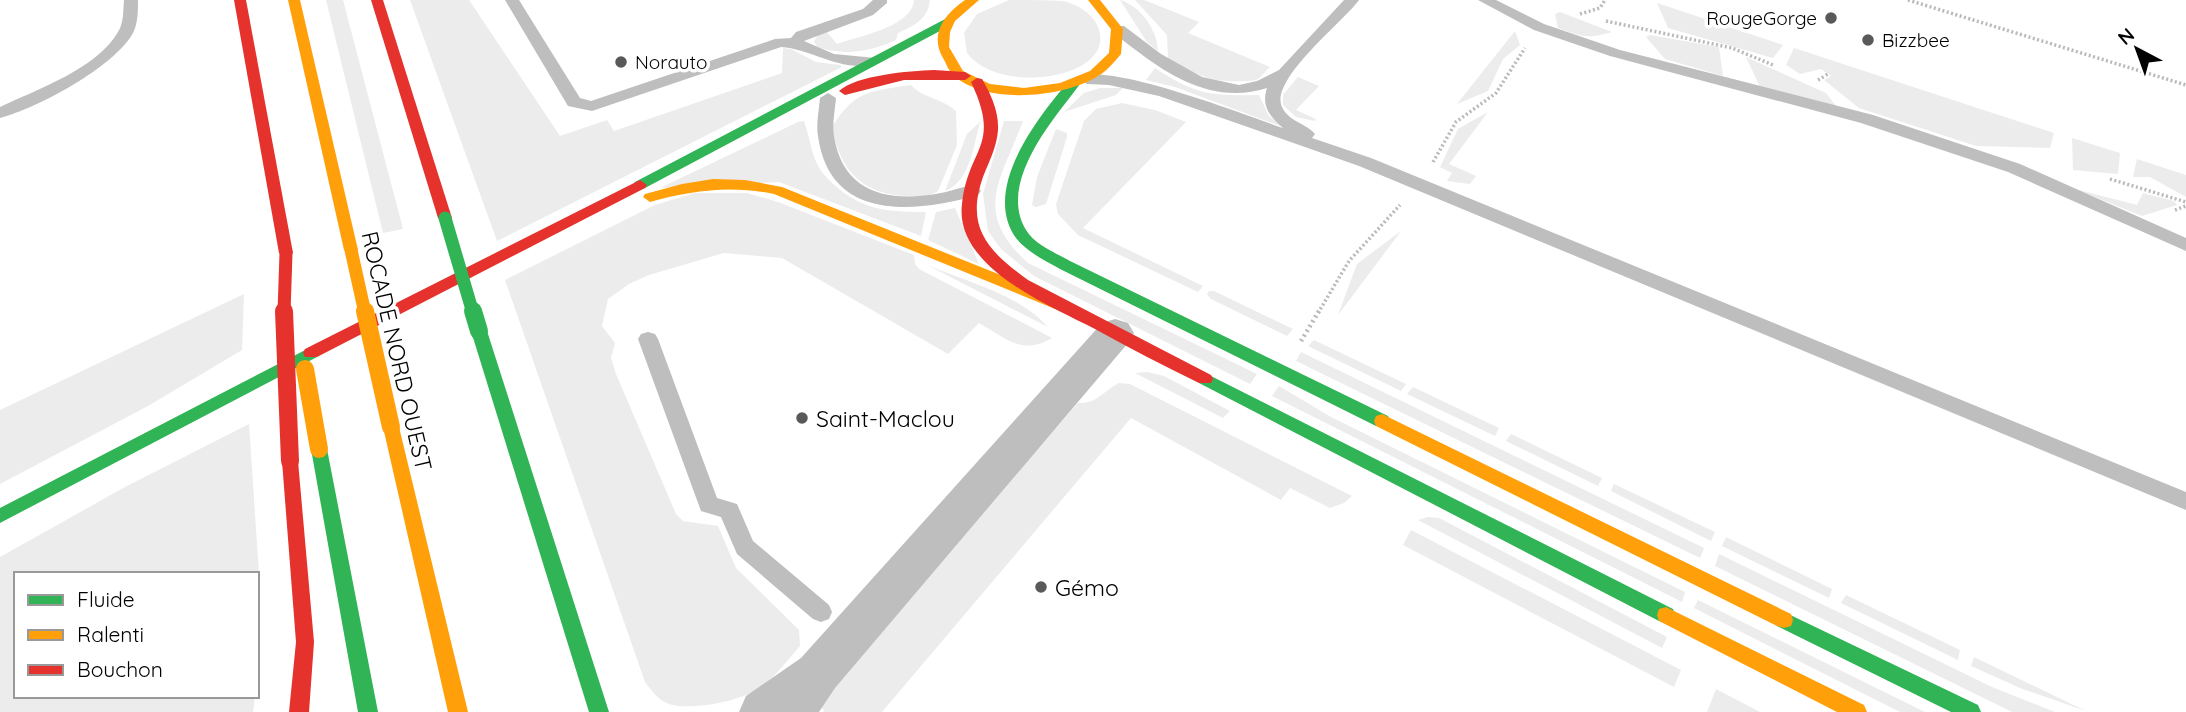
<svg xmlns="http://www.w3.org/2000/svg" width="2186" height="712" font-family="Quicksand,sans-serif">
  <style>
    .green { fill: #ececec }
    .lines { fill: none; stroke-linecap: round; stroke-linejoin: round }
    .path-far1 { stroke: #b9b9b9; stroke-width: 3.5; stroke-dasharray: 2 2.5; stroke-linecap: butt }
    .path { stroke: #b9b9b9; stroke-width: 4.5; stroke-dasharray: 2 3.5; stroke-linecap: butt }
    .lane { fill: #bebebe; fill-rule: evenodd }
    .street { fill: #bebebe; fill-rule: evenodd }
    .fast { fill: #30b455; fill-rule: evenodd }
    .slow { fill: #ff9f0a; fill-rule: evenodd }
    .jam { fill: #e5322d; fill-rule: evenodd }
    .fast-bridge-far1 { stroke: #30b455; stroke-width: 13 }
    .fast-bridge { stroke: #30b455; stroke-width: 18 }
    .slow-bridge-far1 { stroke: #ff9f0a; stroke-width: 13 }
    .slow-bridge { stroke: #ff9f0a; stroke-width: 18 }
    .jam-bridge-far1 { stroke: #e5322d; stroke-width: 13 }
    .jam-bridge { stroke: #e5322d; stroke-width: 18 }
    .poi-dot { fill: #595959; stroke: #fff; stroke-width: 2.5 }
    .labels { text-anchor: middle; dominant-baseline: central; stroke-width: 7; stroke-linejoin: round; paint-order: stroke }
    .far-poi-label { font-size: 19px; fill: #000; stroke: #fff; text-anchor: start }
    .street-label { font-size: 23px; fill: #000; stroke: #fff }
    .poi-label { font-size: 23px; fill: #000; stroke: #fff; text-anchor: start }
  </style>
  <rect width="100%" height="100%" fill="#fff"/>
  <!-- green -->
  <g class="green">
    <polygon points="326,0 343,0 403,229 383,233"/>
    <polygon points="410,0 469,0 560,136 607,120 614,131 782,73 783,48 791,49 816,62 840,65 842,67 497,241"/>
    <path d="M 914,0 L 930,0 C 928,19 914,26 898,33 L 896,40 C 870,52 844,56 817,47 L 814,41 L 819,34 L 827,32 L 837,44 C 859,36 912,27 914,0 Z"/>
    <path d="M 1009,0 C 1026,0 1046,0 1063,1 C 1076,4 1091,12 1097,25 C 1122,77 1001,98 967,53 L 964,33 L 977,14 Z"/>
    <path d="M 1120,0 C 1140,6 1157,29 1158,51 L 1147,42 Z"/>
    <path d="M 1135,0 L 1144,0 L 1199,22 L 1188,33 L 1270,67 C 1266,70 1262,76 1258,79 C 1254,81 1246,81 1241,81 C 1212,83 1192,74 1168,58 L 1167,35 Z"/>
    <polygon points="1657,3 1783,45 1773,58 1668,28"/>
    <path d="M 1560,12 L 1612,32 C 1588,39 1582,37 1558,28 L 1555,14 Z"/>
    <polygon points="1515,31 1520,45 1503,59 1488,91 1457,104"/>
    <polygon points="1650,35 1719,47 1723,76 1665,59 1646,37"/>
    <polygon points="1794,48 2054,133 2050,148 1976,146 1859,108 1824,80 1831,76 1821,69 1800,74 1786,65"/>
    <polygon points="1746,57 1826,93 1839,110 1760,87"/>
    <path d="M 1155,68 C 1196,95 1211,96 1259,95 L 1269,116 L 1283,127 L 1175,87 L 1146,80 Z"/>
    <polygon points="1298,77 1319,86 1296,110 1316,119 1315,121 1296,117 1283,105 1283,95"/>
    <path d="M 911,85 C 922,98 942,98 956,111 L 957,145 L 938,191 C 929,197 921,196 911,196 C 864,196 840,172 832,127 C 855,90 871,91 911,85 Z"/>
    <polygon points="1100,88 1123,88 1116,95 1064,112 1084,93"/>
    <polygon points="1122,103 1155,110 1186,122 1083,228 1203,286 1198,292 1078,235 1058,214 1056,204 1084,121 1096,109"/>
    <polygon points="1488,112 1449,164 1476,176 1470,184 1447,181 1452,173 1440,167 1458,129"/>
    <path d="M 804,121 C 809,135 811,151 817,164 C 821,173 831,182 839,189 C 866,211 892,212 926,212 L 921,236 L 779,182 L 660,188 L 798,122 Z"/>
    <path d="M 1004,121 L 1023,121 C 1000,182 972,212 1028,263 L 1257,374 L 1250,384 L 1034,276 L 1001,249 L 988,231 L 983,194 Z"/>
    <path d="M 980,122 C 974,144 970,182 945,191 L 967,134 Z"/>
    <polygon points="1056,129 1067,133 1067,137 1046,204 1036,207 1032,205 1037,177"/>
    <polygon points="2072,138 2120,153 2118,174 2073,170"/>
    <polygon points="2137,159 2186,175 2186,197 2150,177 2133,177"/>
    <polygon points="2075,189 2137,205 2143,193 2174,201 2177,205 2142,216"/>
    <path d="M 695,193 L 747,193 L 778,202 L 914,255 L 915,264 L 919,269 L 1052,338 C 1023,356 1005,338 979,323 L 948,354 L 782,258 L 724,253 L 649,275 L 629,284 L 608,299 L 602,326 L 615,343 L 611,358 L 616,374 L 676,514 L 683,521 L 718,526 L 736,568 L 799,630 L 800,646 C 788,660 774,678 759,689 C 740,701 690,711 669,704 C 658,700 652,691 645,682 L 505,280 L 655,205 Z"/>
    <polygon points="955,208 979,264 928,240 936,212"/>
    <polygon points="1401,231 1338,315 1357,264"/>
    <path d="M 927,265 C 967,282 1019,294 1048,327 Z"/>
    <polygon points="1209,291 1214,291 1293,329 1287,336 1211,299 1207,294"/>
    <polygon points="244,294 242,350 148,406 0,484 0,410"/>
    <polygon points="1314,340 1406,384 1401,391 1308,346"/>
    <polygon points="1301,352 1704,548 1700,558 1296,361"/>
    <polygon points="1147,372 1164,376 1230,411 1223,418 1135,373"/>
    <path d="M 1119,383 L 1130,384 L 1352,496 L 1344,503 L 1330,508 L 1290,488 L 1281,500 L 1131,418 L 882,712 L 823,712 L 824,710 L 814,703 L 1078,403 C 1097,404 1103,391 1119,383 Z"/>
    <polygon points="1279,386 1331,417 1685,592 1682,602 1272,396"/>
    <polygon points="1413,387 1499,428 1495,436 1407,394"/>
    <polygon points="249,424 259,574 257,665 257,574 16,574 16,696 255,696 253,712 0,712 0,557 125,487"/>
    <polygon points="1511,434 1602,478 1598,486 1506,441"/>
    <polygon points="1614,484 1715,532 1711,541 1611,491"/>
    <polygon points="1428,517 1439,518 1667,637 1662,648 1418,520"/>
    <polygon points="1411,530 1681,670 1674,687 1403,545"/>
    <polygon points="1726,537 1832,589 1829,598 1722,546"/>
    <polygon points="1719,554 1992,687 2055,712 2012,712 1715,566"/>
    <polygon points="1846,595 1960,650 1958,660 1841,603"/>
    <polygon points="1698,600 1925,712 1900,712 1694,608"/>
    <polygon points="1974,657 2086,711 2020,688 1971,666"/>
    <polygon points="1716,689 1760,712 1707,712"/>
  </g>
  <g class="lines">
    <!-- path-far1 -->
    <g class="path-far1">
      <polyline points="1908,0 2186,85"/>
      <polyline points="1580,14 1600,8 1605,0"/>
      <polyline points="1606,21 1732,48 1773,65"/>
      <polyline points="1818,80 1828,74"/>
      <polyline points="1433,162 1456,122 1496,93 1525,48"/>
      <polyline points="2110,179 2186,202"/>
      <polyline points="2175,210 2186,206"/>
      <polyline points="1318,313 1349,261 1400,205"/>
    </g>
    <!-- path -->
    <polyline class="path" points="1301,341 1319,311"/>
    <!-- lane -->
    <g class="lane">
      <path d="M 124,0 L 138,0 C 138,11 138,23 133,33 C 114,67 38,108 0,118 L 0,107 C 36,90 98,68 118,32 C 124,23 123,10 124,0 Z"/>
      <path d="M 505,0 L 519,0 L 580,98 L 591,101 L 775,39 L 791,38 L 796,32 L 863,9 L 873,0 L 887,0 L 887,3 L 873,15 L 804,41 L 834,54 L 876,58 L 879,61 L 876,64 C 841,73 813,49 781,47 L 592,111 L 568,106 Z"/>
      <path d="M 1344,0 L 1359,0 C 1344,21 1269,80 1282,107 C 1289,122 1306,123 1315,134 L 1312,138 L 1371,158 L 2186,492 L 2186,510 L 1359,166 L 1159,96 L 1109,85 L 1087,84 L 1079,79 C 1099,58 1253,118 1283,128 C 1270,117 1261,106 1267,88 C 1220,103 1178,82 1141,54 C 1131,46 1119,39 1112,29 L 1114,26 L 1124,26 L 1161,54 L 1202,77 L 1239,85 L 1257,81 L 1279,70 Z"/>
      <polygon points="1478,0 1496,0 1544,24 1620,50 1873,115 2020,164 2186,238 2186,251 2008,172 1861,123 1610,56 1534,30"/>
      <path d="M 828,93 L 836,98 C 835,110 832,124 834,136 C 843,194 890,203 941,193 C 953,191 966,184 978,187 L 981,191 L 978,195 C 914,213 830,222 818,136 C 816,124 819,110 820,98 Z"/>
      <polygon points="648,332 655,334 658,339 717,498 737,504 753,541 829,605 832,612 829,619 821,622 813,619 737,554 721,517 701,511 638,339 641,334"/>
    </g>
    <!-- street -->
    <polygon class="street" points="1115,319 1128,323 1134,333 1128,343 835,688 819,712 739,712 746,696 801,658 1102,323"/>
    <!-- fast -->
    <g class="fast">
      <polygon points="949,17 953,18 953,24 645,188 640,190 633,185 635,182"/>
      <path d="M 1074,80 L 1080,84 C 1054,119 997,182 1026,230 C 1035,245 1056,253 1070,261 L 1388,416 L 1390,421 L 1388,426 L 1376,426 L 1060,269 C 1044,260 1027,252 1016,238 C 981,189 1038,117 1069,81 Z"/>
      <polygon points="479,325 487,331 609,712 589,712 471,331"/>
      <polygon points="311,347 317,349 319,353 317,357 0,523 0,508"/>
      <polygon points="1205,373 1673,609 1675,615 1673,621 1666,623 1659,621 1199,383 1197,379 1199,375"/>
      <polygon points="319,442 325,444 327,449 378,712 358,712 311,449 313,444"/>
      <polygon points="1784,612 1978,705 1981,712 1951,712 1777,626 1775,620 1777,614"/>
    </g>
    <!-- slow -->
    <g class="slow">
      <polygon points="288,0 300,0 358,250 351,255 344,250"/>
      <path d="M 965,0 L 979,0 L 955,21 L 950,32 L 949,47 L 963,71 L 990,84 L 1024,88 L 1060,83 L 1090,71 L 1109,53 L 1111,29 L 1088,0 L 1100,0 L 1123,29 L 1121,54 C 1115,61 1107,71 1098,76 C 1063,98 987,105 954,76 C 949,72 946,63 943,58 C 929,34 945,14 965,0 Z"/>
      <path d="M 713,179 L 745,180 L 782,187 L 1065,301 L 1068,305 L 1065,309 L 1055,309 L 774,194 C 731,185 692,190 650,202 L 643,197 L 645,194 L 682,184 Z"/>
      <polygon points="1382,414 1791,614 1793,620 1791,626 1784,628 1777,626 1376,426 1374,421 1376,416"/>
      <polygon points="391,420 397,422 399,427 468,712 448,712 383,427 385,422"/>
      <polygon points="1666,607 1864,705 1867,712 1837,712 1659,621 1657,615 1659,609"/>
    </g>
    <!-- jam -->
    <g class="jam">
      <polygon points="234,0 246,0 293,253 286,258 279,253"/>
      <polygon points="371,0 383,0 452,218 450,221 445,223 438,218"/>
      <path d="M 934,70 L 965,72 L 971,76 L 965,80 L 904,80 L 845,95 L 839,91 C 857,75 909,71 934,70 Z"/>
      <path d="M 977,78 L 982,79 C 991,94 999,112 998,130 C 997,146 989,162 983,177 C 965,228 988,251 1028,280 L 1211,375 L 1213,379 L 1211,383 L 1199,383 C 1164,366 1129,348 1095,329 C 1050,306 954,267 962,204 C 968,147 1002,147 971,82 Z"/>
      <polygon points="640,180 647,185 645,188 317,357 305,357 303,353 305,349"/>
      <polygon points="290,454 296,456 298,461 314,642 309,712 289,712 296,642 282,461 284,456"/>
    </g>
    <!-- fast-bridge-far1 -->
    <polyline class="fast-bridge-far1" points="445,218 473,313"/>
    <!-- fast-bridge -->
    <polyline class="fast-bridge" points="473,311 479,331"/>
    <!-- slow-bridge-far1 -->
    <polyline class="slow-bridge-far1" points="351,250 365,313"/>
    <!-- slow-bridge -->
    <g class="slow-bridge">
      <polyline points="365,311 391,427"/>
      <polyline points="305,369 319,449"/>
    </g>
    <!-- jam-bridge-far1 -->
    <polyline class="jam-bridge-far1" points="284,313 286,253"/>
    <!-- jam-bridge -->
    <polyline class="jam-bridge" points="284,311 290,461"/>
  </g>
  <!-- markers -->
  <g class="poi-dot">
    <circle cx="1831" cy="18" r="7"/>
    <circle cx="1868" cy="40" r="7"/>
    <circle cx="621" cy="62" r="7"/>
    <circle cx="802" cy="418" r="7"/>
    <circle cx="1041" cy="587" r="7"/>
  </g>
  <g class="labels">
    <!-- far-poi labels -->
    <g class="far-poi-label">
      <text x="1817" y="18" text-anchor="end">RougeGorge</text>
      <text x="1882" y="40">Bizzbee</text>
      <text x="635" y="62">Norauto</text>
    </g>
    <!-- street labels -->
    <g class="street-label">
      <text transform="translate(397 351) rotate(77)">ROCADE NORD OUEST</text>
    </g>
    <!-- poi labels -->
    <g class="poi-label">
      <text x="816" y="418">Saint-Maclou</text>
      <text x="1055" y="587">Gémo</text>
    </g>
  </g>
  <!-- legend -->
  <rect x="14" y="572" width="245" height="126" fill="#ffffff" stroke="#999999" stroke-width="2"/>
  <rect x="28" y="595" width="35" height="10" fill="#30b455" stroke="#999999" stroke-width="2"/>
  <text x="77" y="607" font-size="21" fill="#000000">Fluide</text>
  <rect x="28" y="630" width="35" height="10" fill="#ff9f0a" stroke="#999999" stroke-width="2"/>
  <text x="77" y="642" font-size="21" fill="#000000">Ralenti</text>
  <rect x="28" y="665" width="35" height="10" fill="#e5322d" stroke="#999999" stroke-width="2"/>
  <text x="77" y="677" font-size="21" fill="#000000">Bouchon</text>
  <!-- north arrow -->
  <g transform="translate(2137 49) rotate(319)" stroke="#ffffff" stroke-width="5" paint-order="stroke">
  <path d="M0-5L12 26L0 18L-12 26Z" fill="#000000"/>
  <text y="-10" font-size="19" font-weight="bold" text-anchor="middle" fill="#000000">N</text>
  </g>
</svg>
